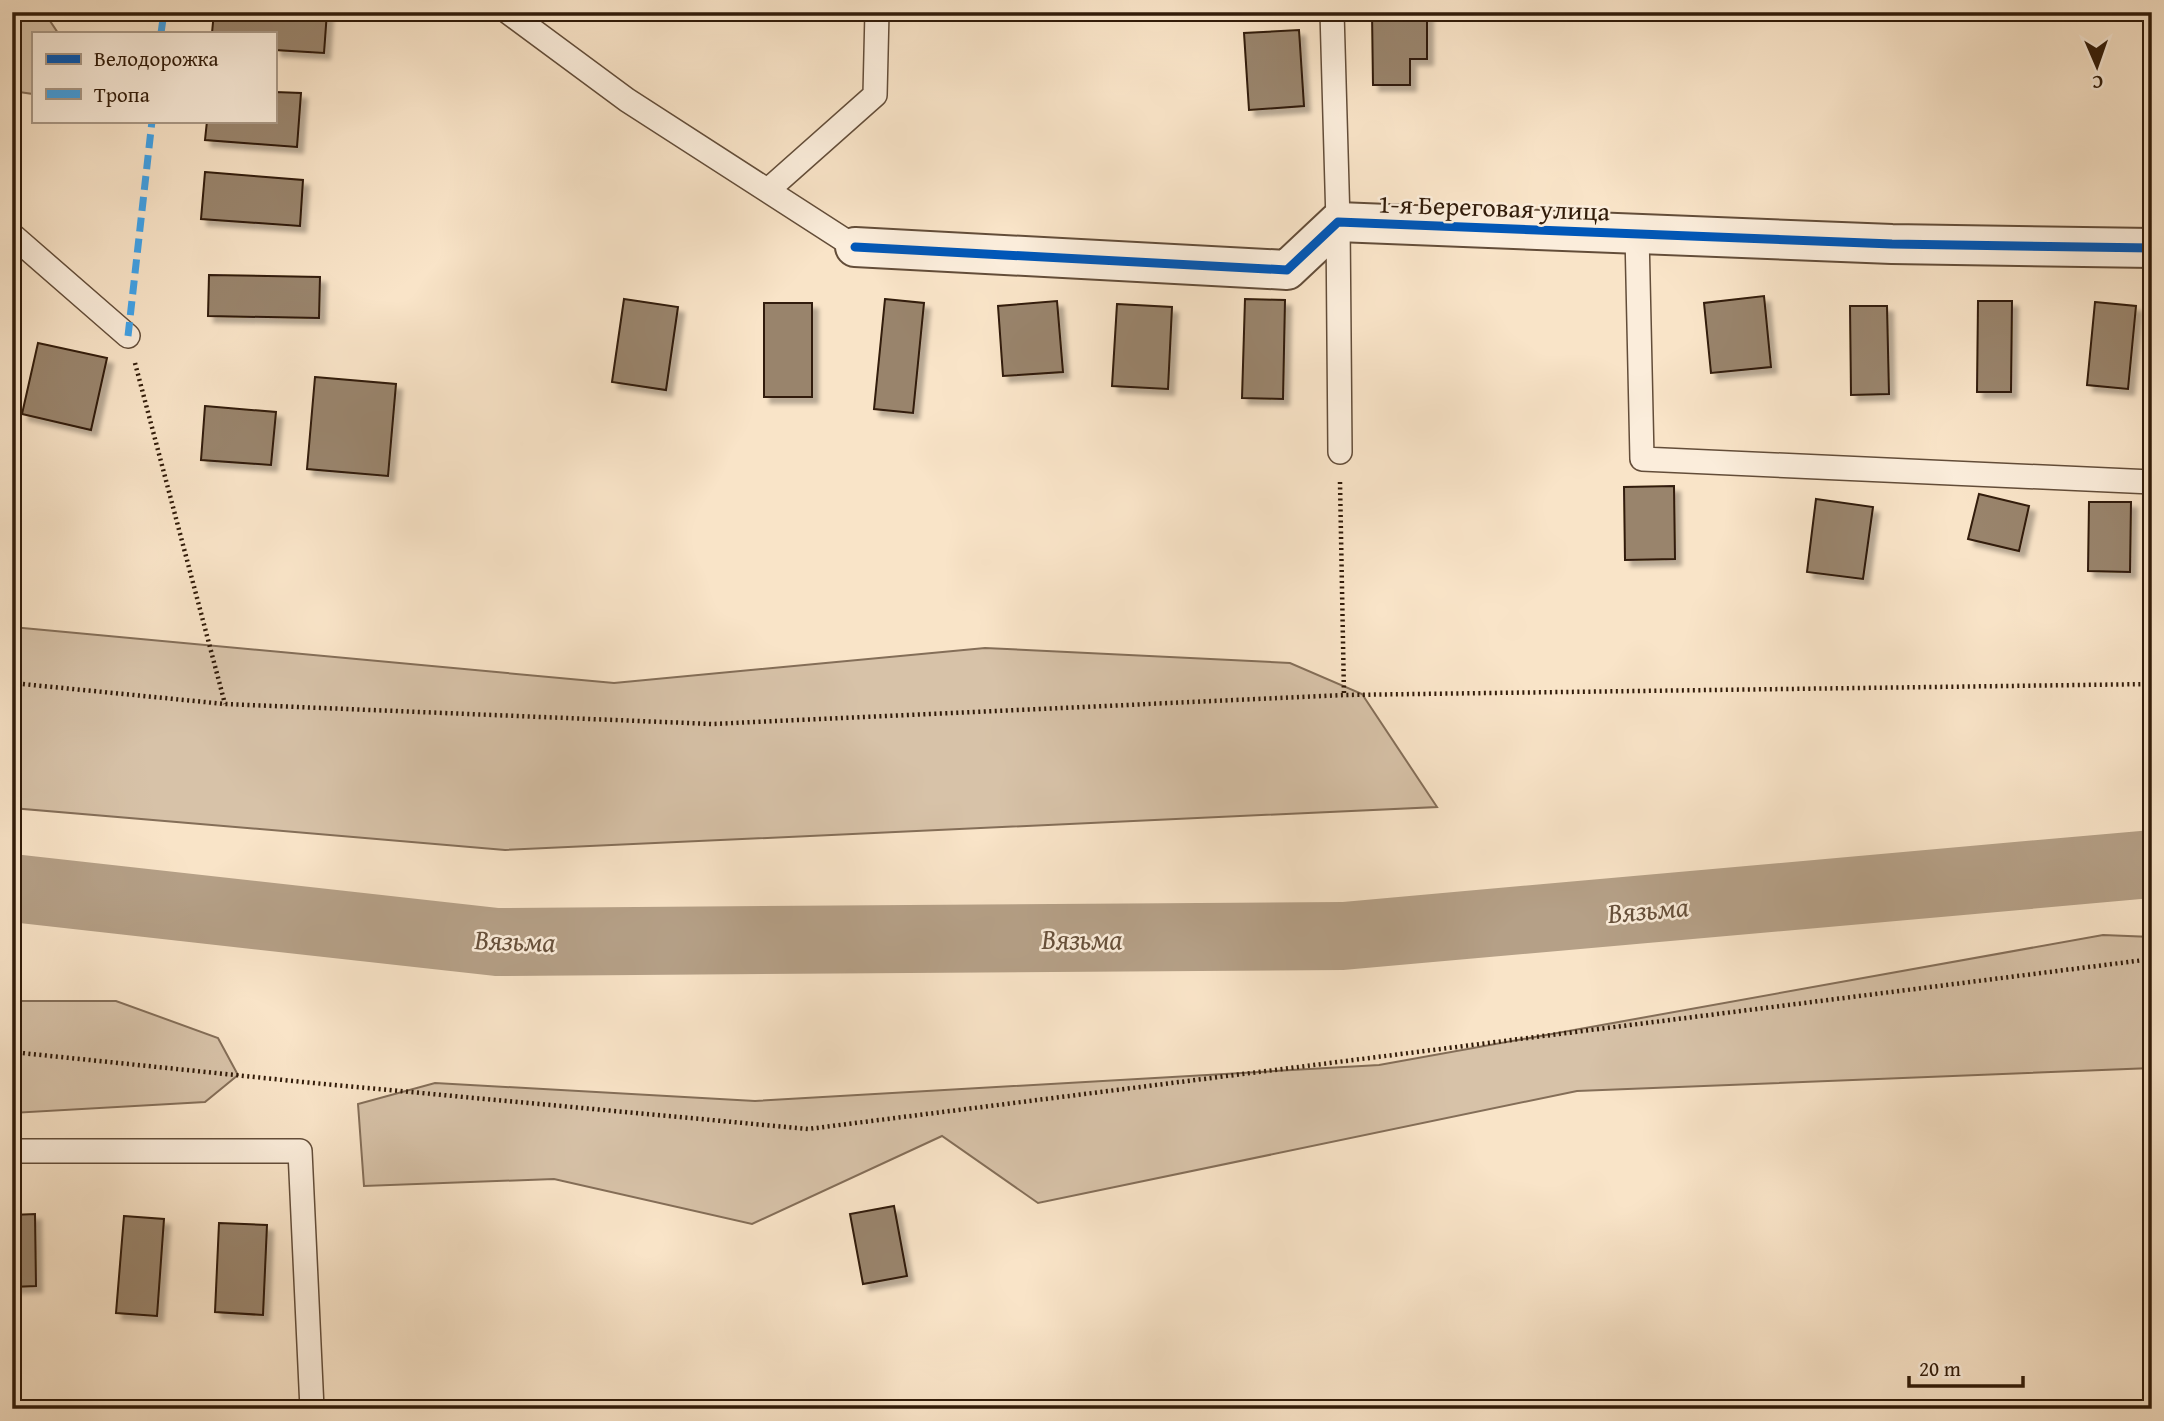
<svg xmlns="http://www.w3.org/2000/svg" width="2164" height="1421" font-family="'Gentium Book Plus',serif">
  <style>
    .green { fill: #d7c2a8; stroke: #846e58; stroke-width: 2 }
    .lines { fill: none; stroke-linecap: round; stroke-linejoin: round }
    .river { stroke: #b5a087; stroke-width: 68 }
    .building { fill: #99846c; stroke: #311b09; stroke-width: 2; filter: url(#shadow) }
    .lane-casing { stroke: #634d39; stroke-width: 26 }
    .street-casing { stroke: #634d39; stroke-width: 42 }
    .path { stroke: #311b09; stroke-width: 4.5; stroke-dasharray: 2 3.5; stroke-linecap: butt }
    .lane { stroke: #fbeddb; stroke-width: 23 }
    .street { stroke: #fbeddb; stroke-width: 38 }
    .quiet { stroke: #3ea2e9; stroke-width: 7; stroke-dasharray: 14 7; stroke-linecap: butt }
    .cycleway-casing { stroke: #fbeddb; stroke-width: 13 }
    .cycleway { stroke: #0057b8; stroke-width: 9 }
    .labels { text-anchor: middle; dominant-baseline: central; stroke-width: 5; stroke-linejoin: round; paint-order: stroke }
    .street-label { font-size: 26px; fill: #311b09; stroke: #fbeddb }
    .water-label { font-size: 28px; font-style: italic; fill: #66503b; stroke: #fbeddb }
  </style>
  <defs>
    <filter id="shadow"><feDropShadow dx="6" dy="6" stdDeviation="2" flood-color="#0004"/></filter>
  </defs>
  <rect width="100%" height="100%" fill="#f9e4c8"/>
  <filter id="stains"><feTurbulence type="fractalNoise" baseFrequency=".00286" numOctaves="4"/><feColorMatrix values="0 0 0 0 .2 0 0 0 0 .09 0 0 0 0 .02 0 0 0 .5 -.17"/></filter>
  <radialGradient id="worn" r=".72"><stop offset=".6" stop-color="#630" stop-opacity="0"/><stop offset="1" stop-color="#630" stop-opacity=".3"/></radialGradient>
  <!-- green -->
  <g class="green">
    <polygon points="12,12 44,12 58,33 33,33 33,94 12,91"/>
    <polygon points="12,627 614,683 985,648 1290,663 1362,694 1437,807 505,850 12,808"/>
    <polygon points="2103,935 2152,937 2152,1068 1577,1091 1038,1203 942,1136 752,1224 554,1179 364,1186 358,1104 435,1083 755,1101 1379,1065"/>
    <polygon points="12,1001 116,1001 218,1038 238,1075 205,1102 12,1113"/>
  </g>
  <g class="lines">
    <!-- river -->
    <polyline class="river" points="12,888 497,942 1343,936 2152,864"/>
  </g>
  <!-- building -->
  <g class="building">
    <polygon points="214,12 327,12 324,53 275,50 275,33 212,33"/>
    <polygon points="1372,12 1427,12 1427,59 1410,59 1410,85 1373,85"/>
    <polygon points="1299,30 1304,106 1249,110 1244,33"/>
    <polygon points="275,92 301,93 297,147 205,140 207,121 275,121"/>
    <polygon points="205,172 303,180 300,226 201,219"/>
    <polygon points="209,275 320,277 319,318 208,316"/>
    <polygon points="1764,296 1771,367 1711,373 1704,303"/>
    <polygon points="624,299 678,307 666,390 612,382"/>
    <polygon points="885,299 924,303 913,413 874,409"/>
    <polygon points="1245,299 1285,300 1283,399 1242,398"/>
    <polygon points="1057,301 1063,372 1003,376 998,306"/>
    <polygon points="1978,301 2012,301 2011,392 1977,392"/>
    <polygon points="2095,302 2136,306 2128,389 2087,385"/>
    <rect x="764" y="303" width="48" height="94"/>
    <polygon points="1117,304 1172,307 1168,389 1112,386"/>
    <polygon points="1850,306 1887,306 1889,394 1851,395"/>
    <polygon points="38,343 107,358 91,430 22,414"/>
    <polygon points="315,377 396,384 388,476 307,469"/>
    <polygon points="205,406 276,412 271,465 201,460"/>
    <polygon points="1674,486 1675,559 1625,560 1624,487"/>
    <polygon points="1979,494 2029,506 2019,551 1968,539"/>
    <polygon points="1816,499 1873,507 1863,579 1807,572"/>
    <polygon points="2089,502 2131,502 2130,572 2088,571"/>
    <polygon points="894,1206 907,1276 863,1284 850,1214"/>
    <polygon points="35,1214 36,1286 12,1287 12,1215"/>
    <polygon points="124,1216 164,1219 157,1316 116,1313"/>
    <polygon points="219,1223 267,1225 263,1315 215,1312"/>
  </g>
  <g class="lines">
    <defs>
      <g id="lane">
        <polyline points="508,12 627,100 855,247"/>
        <polyline points="1332,12 1338,222 1340,452"/>
        <polyline points="768,190 875,95 877,12"/>
        <polyline points="1637,234 1642,459 2152,482"/>
        <polyline points="12,235 128,336"/>
        <polyline points="12,1151 300,1151 312,1409"/>
      </g>
      <polyline id="street" points="855,247 1287,270 1338,222 1892,244 2152,248"/>
    </defs>
    <!-- lane casing -->
    <use href="#lane" class="lane-casing"/>
    <!-- street casing -->
    <use href="#street" class="street-casing"/>
    <!-- path -->
    <g class="path">
      <polyline points="135,363 225,704"/>
      <polyline points="1340,482 1344,695"/>
      <polyline points="12,683 225,704 712,724 1344,695 2152,684"/>
      <polyline points="12,1052 303,1082 808,1129 2152,959"/>
    </g>
    <!-- lane -->
    <use href="#lane" class="lane"/>
    <!-- street -->
    <use href="#street" class="street"/>
    <!-- quiet -->
    <g class="quiet">
      <polyline points="161,33 164,12"/>
      <polyline points="128,336 152,121"/>
    </g>
    <defs>
      <polyline id="cycleway" points="855,247 1287,270 1338,222 1892,244 2152,248"/>
    </defs>
    <!-- cycleway casing -->
    <use href="#cycleway" class="cycleway-casing"/>
    <!-- cycleway -->
    <use href="#cycleway" class="cycleway"/>
  </g>
  <g class="labels">
    <!-- street labels -->
    <g class="street-label">
      <text transform="translate(1494 207) rotate(2)">1-я Береговая улица</text>
    </g>
    <!-- water labels -->
    <g class="water-label">
      <text transform="translate(1648 909) rotate(-5)">Вязьма</text>
      <text x="1082" y="938">Вязьма</text>
      <text transform="translate(515 940) rotate(2)">Вязьма</text>
    </g>
  </g>
  <!-- margin -->
  <rect width="2164" height="1421" fill="none" stroke="#f9e4c8" stroke-width="42"/>
  <rect x="14" y="14" width="2136" height="1393" fill="none" stroke="#311b09" stroke-width="3.5"/>
  <rect x="21" y="21" width="2122" height="1379" fill="none" stroke="#311b09" stroke-width="2"/>
  <!-- legend -->
  <rect x="32" y="32" width="245" height="91" fill="#fbeddb" stroke="#aa9987" stroke-width="2"/>
  <rect x="46" y="54" width="35" height="10" fill="#0057b8" stroke="#aa9987" stroke-width="2"/>
  <text x="94" y="66" font-size="21" fill="#311b09">Велодорожка</text>
  <rect x="46" y="89" width="35" height="10" fill="#3ea2e9" stroke="#aa9987" stroke-width="2"/>
  <text x="94" y="102" font-size="21" fill="#311b09">Тропа</text>
  <!-- north arrow -->
  <g transform="translate(2097 66) rotate(178)" stroke="#fbeddb" stroke-width="5" paint-order="stroke">
  <path d="M0-5L12 26L0 18L-12 26Z" fill="#311b09"/>
  <text y="-10" font-size="19" font-weight="bold" text-anchor="middle" fill="#311b09">С</text>
  </g>
  <!-- scale -->
  <path d="M1909 1376v10h114v-10" fill="none" stroke="#311b09" stroke-width="3.5"/>
  <text x="1919" y="1376" font-size="21" fill="#311b09" stroke="#fbeddb" stroke-width="5" paint-order="stroke">20 m</text>
  <rect width="100%" height="100%" filter="url(#stains)"/>
  <rect width="100%" height="100%" fill="url(#worn)"/>
</svg>
